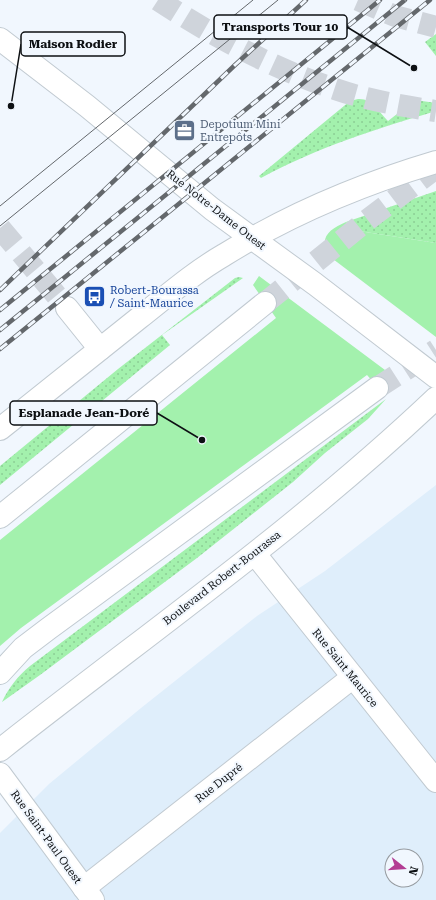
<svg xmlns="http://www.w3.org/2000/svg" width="436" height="900" font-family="'Roboto Serif',serif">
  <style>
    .built { fill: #dfeefb; fill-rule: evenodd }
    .grass { fill: url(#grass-dots) }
    .park { fill: #a3f1ad }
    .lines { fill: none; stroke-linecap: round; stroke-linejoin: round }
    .street-tunnel { stroke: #cfd4db; stroke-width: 22; stroke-dasharray: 22 11; stroke-linecap: butt }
    .highway-tunnel { stroke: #cfd4db; stroke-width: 22; stroke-dasharray: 22 11; stroke-linecap: butt }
    .street-casing { stroke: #c1cad1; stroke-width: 24 }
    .secondary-casing { stroke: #c1cad1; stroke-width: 24 }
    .highway-casing { stroke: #c1cad1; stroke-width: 24 }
    .street { stroke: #fff; stroke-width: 22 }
    .secondary { stroke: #fff; stroke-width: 22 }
    .highway { stroke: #fff; stroke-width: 22 }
    .tram { stroke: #64686c; stroke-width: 1 }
    .rail-casing { stroke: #64686c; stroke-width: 4.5 }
    .rail { stroke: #f1f7fe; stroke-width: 3; stroke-dasharray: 9; stroke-linecap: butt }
    .labels { text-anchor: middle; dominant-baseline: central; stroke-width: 4; stroke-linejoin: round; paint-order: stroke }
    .service-label { font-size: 11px; fill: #4e5e75; stroke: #f1f7fe; text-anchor: start }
    .street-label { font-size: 11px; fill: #0d1013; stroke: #f1f7fe }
    .transit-label { font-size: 11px; fill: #164399; stroke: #f1f7fe; text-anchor: start }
    .leader { fill: none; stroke: #0d1013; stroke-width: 1.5 }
    .callout-dot { fill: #0d1013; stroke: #f1f7fe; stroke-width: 1.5 }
    .callout { fill: #f1f7fe; stroke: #0d1013; stroke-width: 1.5 }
    .callout-label { font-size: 12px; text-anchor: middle; font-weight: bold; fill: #0d1013 }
  </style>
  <defs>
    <pattern id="grass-dots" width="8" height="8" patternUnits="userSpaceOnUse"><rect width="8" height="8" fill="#a3f1ad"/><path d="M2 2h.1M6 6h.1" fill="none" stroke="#8bce94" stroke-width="1.8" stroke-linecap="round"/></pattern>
  </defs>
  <rect width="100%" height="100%" fill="#f1f7fe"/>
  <!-- built -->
  <path class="built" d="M 436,485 L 436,900 L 0,900 L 0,833 L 49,784 L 141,708 L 257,616 L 325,571 ZM 392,856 L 416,856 L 416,880 L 392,880 Z"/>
  <!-- grass -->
  <g class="grass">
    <polygon points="436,34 436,56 425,42"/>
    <path d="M 358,99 C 372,98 379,112 388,121 L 415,100 L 436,103 L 436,111 C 376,129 316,148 261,178 L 259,176 L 350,101 Z"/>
    <polygon points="436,191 436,243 359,231 346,222"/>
    <polygon points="239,277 243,278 162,335 170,345 0,485 0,466 118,369 235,278"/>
    <path d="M 386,399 L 368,419 L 325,453 L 293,482 L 197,558 L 40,675 L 2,702 C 9,687 18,676 30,666 Z"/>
  </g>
  <!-- park -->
  <g class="park">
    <path d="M 346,222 L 359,231 L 436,243 L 436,337 L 329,256 C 318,237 330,229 346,222 Z"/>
    <polygon points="259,276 385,370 375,384 367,375 21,628 0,646 0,540 276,318 253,285"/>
  </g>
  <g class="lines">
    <!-- street-tunnel -->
    <polyline class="street-tunnel" points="0,228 67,308"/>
    <!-- highway-tunnel -->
    <g class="highway-tunnel">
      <path d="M 158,0 C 213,36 272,68 335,89 C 367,100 402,106 436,111"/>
      <polyline points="358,0 395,16 436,27"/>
      <polyline points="265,303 366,221 436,168"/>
      <polyline points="377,388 436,350"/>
    </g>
    <defs>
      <g id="street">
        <polyline points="67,308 100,349"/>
        <polyline points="255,554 436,781"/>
        <polyline points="0,774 93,900"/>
        <polyline points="84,888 353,677"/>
      </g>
      <g id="secondary">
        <polyline points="0,39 87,106 212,209 315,284 436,377"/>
        <path d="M 0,429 C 46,392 92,355 139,318 C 167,296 193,273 224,255 C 290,214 362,184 436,162"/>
        <path d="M 0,750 C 147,634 300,527 436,398"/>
      </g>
      <g id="highway">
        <polyline points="0,517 265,303"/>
        <polyline points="0,673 23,648 48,629 377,388"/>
      </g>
    </defs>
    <!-- street casing -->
    <use href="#street" class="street-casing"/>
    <!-- secondary casing -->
    <use href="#secondary" class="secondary-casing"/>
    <!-- highway casing -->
    <use href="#highway" class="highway-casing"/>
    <!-- street -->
    <use href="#street" class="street"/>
    <!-- secondary -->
    <use href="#secondary" class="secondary"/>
    <!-- highway -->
    <use href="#highway" class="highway"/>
    <!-- tram -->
    <g class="tram">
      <polyline points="0,206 253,0"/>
      <polyline points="0,226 278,0"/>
    </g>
    <defs>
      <g id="rail">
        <polyline points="0,290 235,65 306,0"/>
        <polyline points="0,310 380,0"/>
        <polyline points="0,330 405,0"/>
        <polyline points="0,349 430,0"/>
      </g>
    </defs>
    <!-- rail casing -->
    <use href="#rail" class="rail-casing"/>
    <!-- rail -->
    <use href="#rail" class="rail"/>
  </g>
  <!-- icons -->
  <defs>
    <symbol id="office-square" viewBox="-11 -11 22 22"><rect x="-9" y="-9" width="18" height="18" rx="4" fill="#5c6f8a" stroke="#f1f7fe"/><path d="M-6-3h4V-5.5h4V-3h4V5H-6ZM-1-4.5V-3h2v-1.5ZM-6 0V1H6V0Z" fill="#fff"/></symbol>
    <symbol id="bus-square" viewBox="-11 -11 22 22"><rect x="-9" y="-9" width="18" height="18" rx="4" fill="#1a4fb4" stroke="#f1f7fe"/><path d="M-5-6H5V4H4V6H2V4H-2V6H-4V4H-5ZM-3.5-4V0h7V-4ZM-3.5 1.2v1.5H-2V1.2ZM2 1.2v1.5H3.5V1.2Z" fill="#fff"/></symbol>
  </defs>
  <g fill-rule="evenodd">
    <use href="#office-square" x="172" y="118" width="25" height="25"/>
    <use href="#bus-square" x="82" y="284" width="25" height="25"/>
  </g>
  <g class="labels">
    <!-- service labels -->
    <g class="service-label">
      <text x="200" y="124">Depotium Mini<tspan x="200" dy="13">Entrepôts</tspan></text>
    </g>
    <!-- street labels -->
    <g class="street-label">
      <text transform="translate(216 210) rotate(38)">Rue Notre-Dame Ouest</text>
      <text transform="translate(222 578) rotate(-38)">Boulevard Robert-Bourassa</text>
      <text transform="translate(345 668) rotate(51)">Rue Saint Maurice</text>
      <text transform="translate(219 783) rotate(-38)">Rue Dupré</text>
      <text transform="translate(46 837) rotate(54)">Rue Saint-Paul Ouest</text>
    </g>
    <!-- transit labels -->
    <g class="transit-label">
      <text x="110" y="290">Robert-Bourassa<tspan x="110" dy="13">/ Saint-Maurice</tspan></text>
    </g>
  </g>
  <!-- callouts -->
  <path class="leader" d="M414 68L347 27M11 106L21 44M202 440L157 413"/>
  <g class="callout-dot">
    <circle cx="414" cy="68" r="4"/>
    <circle cx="11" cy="106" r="4"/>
    <circle cx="202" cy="440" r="4"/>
  </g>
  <g class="callout">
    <rect x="214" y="15" width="133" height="24" rx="4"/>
    <rect x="21" y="32" width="104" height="24" rx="4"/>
    <rect x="10" y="401" width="147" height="24" rx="4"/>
  </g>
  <g class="callout-label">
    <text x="280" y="31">Transports Tour 10</text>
    <text x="73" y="48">Maison Rodier</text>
    <text x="84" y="417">Esplanade Jean-Doré</text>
  </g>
  <!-- north arrow -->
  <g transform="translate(404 868) rotate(107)"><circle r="19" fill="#f1f7fe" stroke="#969ba0"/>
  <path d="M0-3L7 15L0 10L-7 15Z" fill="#b33c93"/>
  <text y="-6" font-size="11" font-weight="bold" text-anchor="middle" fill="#0d1013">N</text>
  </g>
</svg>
